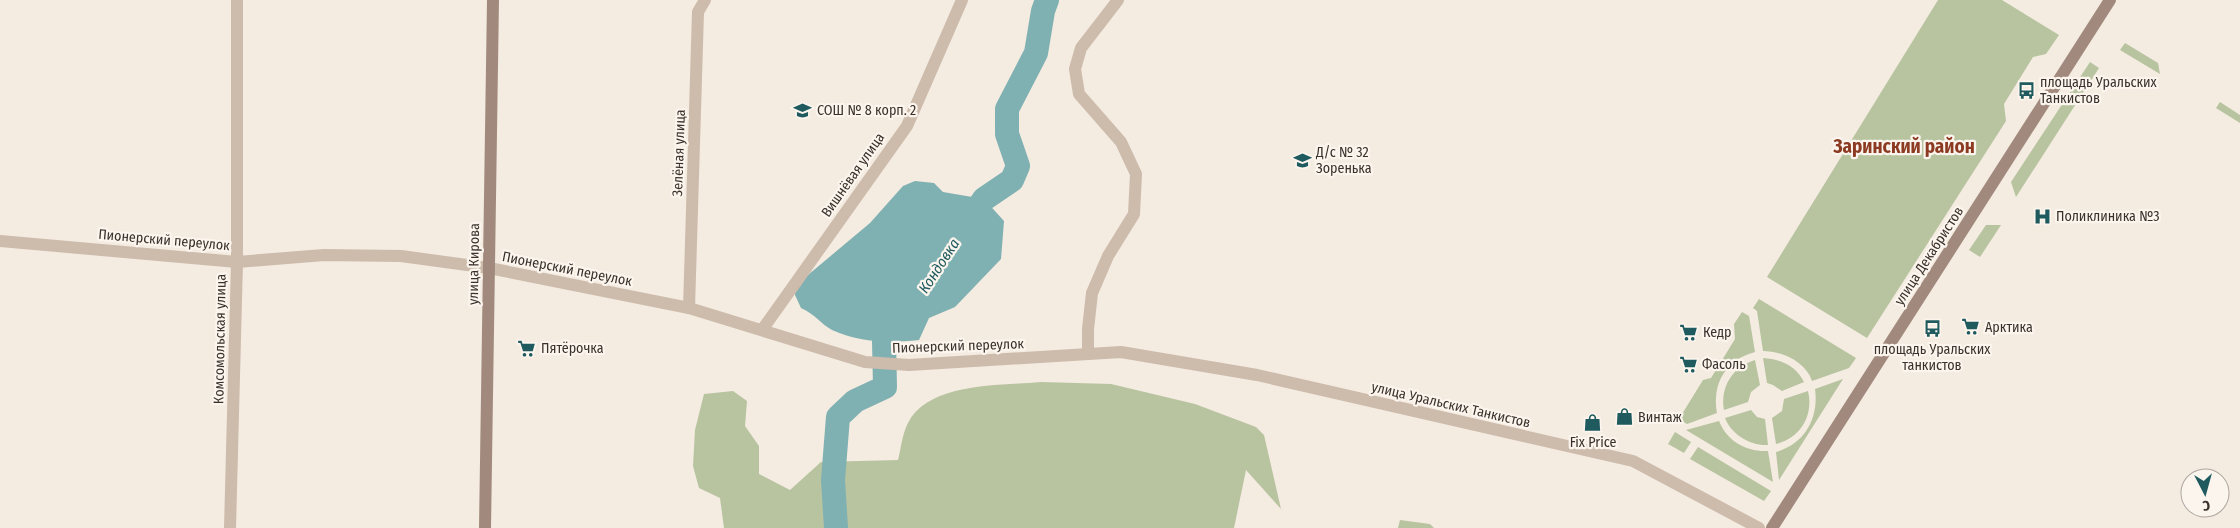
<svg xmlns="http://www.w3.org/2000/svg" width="2240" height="528" font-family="'Fira Sans Condensed',sans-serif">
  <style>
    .green { fill: #b8c4a0 }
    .water { fill: #7fb0b2 }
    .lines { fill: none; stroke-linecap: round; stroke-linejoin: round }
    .river { stroke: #7fb0b2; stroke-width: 24 }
    .street { stroke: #cdbbac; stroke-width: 12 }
    .secondary { stroke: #a18a7d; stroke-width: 12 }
    .labels { text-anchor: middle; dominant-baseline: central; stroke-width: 4.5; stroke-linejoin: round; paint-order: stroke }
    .poi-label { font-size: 14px; fill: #3b302b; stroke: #fbf5ee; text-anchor: start }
    .street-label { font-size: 14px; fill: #3b302b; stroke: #fbf5ee }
    .water-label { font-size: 15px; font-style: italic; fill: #1f5a5e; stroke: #fbf5ee }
    .district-label { font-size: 19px; font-weight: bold; fill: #8c3b22; stroke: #fbf5ee }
  </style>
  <rect width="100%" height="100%" fill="#f4ebe1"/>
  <!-- green -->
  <g class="green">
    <polygon points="1938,0 2002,0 2059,35 2046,54 2033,57 2004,104 2006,121 1867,338 1767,277"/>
    <polygon points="2125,43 2158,63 2160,74 2120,50"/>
    <polygon points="2090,62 2099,68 2016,197 2011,182"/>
    <polygon points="2220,102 2240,115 2240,123 2216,108"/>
    <polygon points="1986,225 2001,225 1980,257 1969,250"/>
    <path d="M 1759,299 L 1856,358 L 1849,368 L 1812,381 C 1806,362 1782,351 1763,351 L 1757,311 L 1753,308 Z"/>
    <path d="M 1742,312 L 1749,316 L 1755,352 C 1725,360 1712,384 1717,413 L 1687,424 L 1679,419 L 1703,380 L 1711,378 L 1735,339 L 1734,324 Z"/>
    <path d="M 1763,358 C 1781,359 1796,366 1804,382 L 1782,391 L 1773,385 L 1767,383 Z"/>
    <path d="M 1755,360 L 1760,385 L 1751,392 L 1748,402 L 1724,410 C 1720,386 1733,367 1755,360 Z"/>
    <path d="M 1843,379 L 1779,480 L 1776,452 C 1805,444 1819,418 1815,389 Z"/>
    <path d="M 1041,382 L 1111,384 L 1195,404 L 1256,427 L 1264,435 L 1281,509 L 1246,470 L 1234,528 L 724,528 L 720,498 L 699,488 L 693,466 L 695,430 L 704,394 L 733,391 L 747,401 L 745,426 L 759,446 L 759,474 L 790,490 L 821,462 L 898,460 C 901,449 902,434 908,423 C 929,382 1001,386 1041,382 Z"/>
    <path d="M 1808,391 C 1814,416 1800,438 1776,444 L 1772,418 L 1782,411 L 1784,399 Z"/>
    <path d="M 1751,410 L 1757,417 L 1765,419 L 1768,445 C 1750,446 1731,434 1725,418 Z"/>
    <path d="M 1719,421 C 1727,441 1746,452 1768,451 L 1773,482 L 1686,430 Z"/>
    <polygon points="1675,432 1691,442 1684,453 1668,444"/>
    <polygon points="1698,447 1771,491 1764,501 1690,459"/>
    <polygon points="1400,520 1430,524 1434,528 1398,528"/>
  </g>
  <!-- water -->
  <path class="water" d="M 915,181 L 934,183 L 943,192 L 984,199 L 1004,221 L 1001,259 L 955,307 L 929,318 L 919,340 C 888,343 861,343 832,330 C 821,324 815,314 801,308 L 795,295 L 796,285 L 870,223 L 903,186 Z"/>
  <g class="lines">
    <!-- river -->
    <g class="river">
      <polyline points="967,224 984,199 1012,180 1018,166 1007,134 1007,109 1036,53 1043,11 1047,0"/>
      <polyline points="836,528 833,480 838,417 855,401 885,387 884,341 904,316"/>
    </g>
    <!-- street -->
    <g class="street">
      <polyline points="0,241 237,262 324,255 401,256 489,268 689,308 865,362 909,365 1121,352 1257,375 1633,461 1759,528"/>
      <polyline points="689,308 698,12 705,0"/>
      <polyline points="762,330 907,126 962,0"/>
      <polyline points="1088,354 1088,329 1092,293 1108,256 1134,214 1136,174 1121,142 1079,94 1075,69 1081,48 1118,0"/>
      <polyline points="230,528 237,262 237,0"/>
    </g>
    <!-- secondary -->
    <g class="secondary">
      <polyline points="485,528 493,0"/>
      <polyline points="1772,528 2110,0"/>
    </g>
  </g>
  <!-- icons -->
  <defs>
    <symbol id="bus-bare" viewBox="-9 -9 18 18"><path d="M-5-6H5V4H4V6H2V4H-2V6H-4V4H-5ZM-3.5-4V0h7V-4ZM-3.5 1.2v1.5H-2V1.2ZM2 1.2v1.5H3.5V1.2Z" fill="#1f5a5e" stroke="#fbf5ee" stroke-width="2.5" paint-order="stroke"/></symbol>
    <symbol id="school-bare" viewBox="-9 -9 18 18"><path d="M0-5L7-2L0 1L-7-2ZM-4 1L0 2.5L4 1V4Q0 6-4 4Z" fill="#1f5a5e" stroke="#fbf5ee" stroke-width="2.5" paint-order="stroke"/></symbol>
    <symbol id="hospital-bare" viewBox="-9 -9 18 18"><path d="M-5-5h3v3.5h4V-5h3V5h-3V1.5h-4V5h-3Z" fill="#1f5a5e" stroke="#fbf5ee" stroke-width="2.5" paint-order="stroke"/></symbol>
    <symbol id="supermarket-bare" viewBox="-9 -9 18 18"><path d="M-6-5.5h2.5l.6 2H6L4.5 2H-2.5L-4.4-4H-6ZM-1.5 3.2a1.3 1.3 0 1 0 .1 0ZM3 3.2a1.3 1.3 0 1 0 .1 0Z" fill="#1f5a5e" stroke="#fbf5ee" stroke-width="2.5" paint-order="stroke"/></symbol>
    <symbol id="shop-bare" viewBox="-9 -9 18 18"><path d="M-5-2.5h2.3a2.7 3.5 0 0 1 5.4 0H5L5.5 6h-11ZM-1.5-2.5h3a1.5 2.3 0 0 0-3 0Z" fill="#1f5a5e" stroke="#fbf5ee" stroke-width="2.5" paint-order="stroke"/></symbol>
  </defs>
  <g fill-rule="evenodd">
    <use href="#bus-bare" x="2014" y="78" width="25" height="25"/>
    <use href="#school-bare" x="790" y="98" width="25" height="25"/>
    <use href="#school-bare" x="1290" y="148" width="25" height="25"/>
    <use href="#hospital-bare" x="2030" y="204" width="25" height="25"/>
    <use href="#supermarket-bare" x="1958" y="314" width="25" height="25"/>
    <use href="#bus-bare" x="1920" y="316" width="25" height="25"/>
    <use href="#supermarket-bare" x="1676" y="320" width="25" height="25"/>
    <use href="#supermarket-bare" x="514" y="336" width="25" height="25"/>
    <use href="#supermarket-bare" x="1676" y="352" width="25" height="25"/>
    <use href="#shop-bare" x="1612" y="404" width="25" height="25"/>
    <use href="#shop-bare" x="1580" y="410" width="25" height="25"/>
  </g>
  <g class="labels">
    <!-- poi labels -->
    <g class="poi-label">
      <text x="2040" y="82">площадь Уральских<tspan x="2040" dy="16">Танкистов</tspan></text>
      <text x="817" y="110">СОШ № 8 корп. 2</text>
      <text x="1316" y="152">Д/с № 32<tspan x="1316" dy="16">Зоренька</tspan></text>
      <text x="2056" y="216">Поликлиника №3</text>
      <text x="1985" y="327">Арктика</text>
      <text x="1703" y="332">Кедр</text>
      <text x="541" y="348">Пятёрочка</text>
      <text x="1932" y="349" text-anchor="middle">площадь Уральских<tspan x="1932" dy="16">танкистов</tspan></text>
      <text x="1702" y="364">Фасоль</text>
      <text x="1638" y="417">Винтаж</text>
      <text x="1593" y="442" text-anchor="middle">Fix Price</text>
    </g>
    <!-- street labels -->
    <g class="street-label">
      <text transform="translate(679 153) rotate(-88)">Зелёная улица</text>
      <text transform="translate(853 175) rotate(-55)">Вишнёвая улица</text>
      <text transform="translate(164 240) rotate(5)">Пионерский переулок</text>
      <text transform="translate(1929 256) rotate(-57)">улица Декабристов</text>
      <text transform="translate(474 264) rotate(-89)">улица Кирова</text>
      <text transform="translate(567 269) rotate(11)">Пионерский переулок</text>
      <text transform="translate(220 339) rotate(-89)">Комсомольская улица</text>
      <text transform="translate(958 346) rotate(-2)">Пионерский переулок</text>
      <text transform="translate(1451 405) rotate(13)">улица Уральских Танкистов</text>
    </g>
    <!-- water labels -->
    <g class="water-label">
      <text transform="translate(939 266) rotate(-57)">Кондовка</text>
    </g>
    <!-- district labels -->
    <g class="district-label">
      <text x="1904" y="146">Заринский район</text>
    </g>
  </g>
  <!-- north arrow -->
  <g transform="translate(2205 493) rotate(174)"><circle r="24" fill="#fbf5ee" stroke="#aea6a0"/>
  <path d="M0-4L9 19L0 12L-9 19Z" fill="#1f5a5e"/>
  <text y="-8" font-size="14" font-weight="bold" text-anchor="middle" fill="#3b302b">С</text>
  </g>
</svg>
